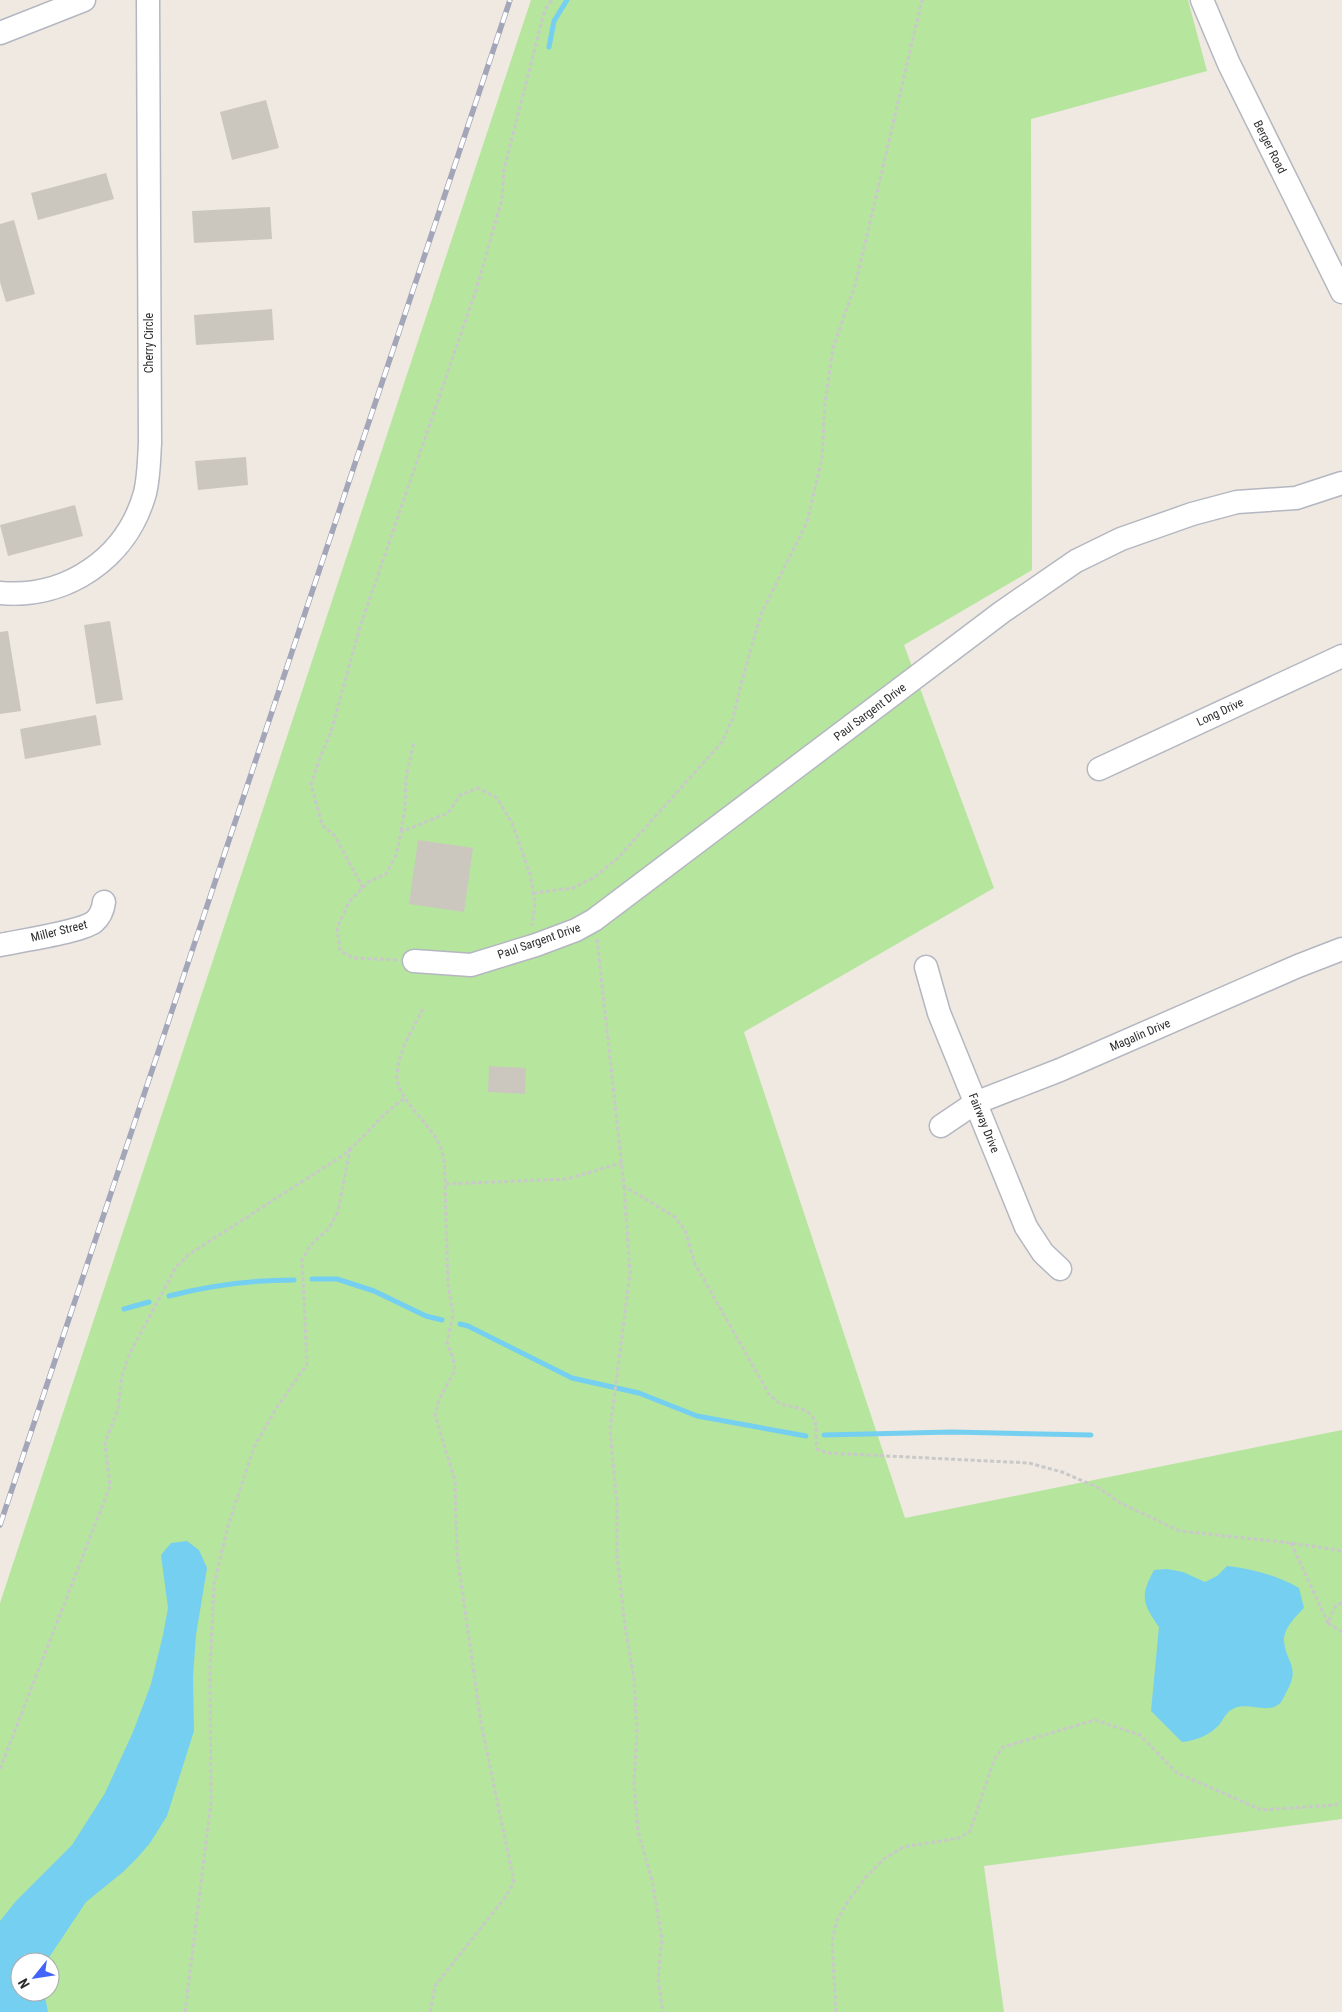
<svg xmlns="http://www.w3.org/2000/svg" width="1342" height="2012" font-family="'Roboto Condensed',sans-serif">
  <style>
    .green { fill: #b6e59e; fill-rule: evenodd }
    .water { fill: #75cff0 }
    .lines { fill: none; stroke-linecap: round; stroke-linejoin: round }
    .stream { stroke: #75cff0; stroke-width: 5 }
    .building { fill: #cbc7bf }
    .minor-casing { stroke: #b4b7c1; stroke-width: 25 }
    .path { stroke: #c9c9c9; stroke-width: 3; stroke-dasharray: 4 2.5; stroke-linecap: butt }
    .minor { stroke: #fff; stroke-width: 22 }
    .rail-casing { stroke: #a3a6b8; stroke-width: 5.5 }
    .rail { stroke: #fff; stroke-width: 4; stroke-dasharray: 11; stroke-linecap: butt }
    .labels { text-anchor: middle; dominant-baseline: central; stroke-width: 4.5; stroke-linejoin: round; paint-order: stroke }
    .street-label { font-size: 12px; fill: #2e2e2e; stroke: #fff }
  </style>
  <rect width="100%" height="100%" fill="#efe9e1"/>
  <!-- green -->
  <path class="green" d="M 531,0 L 1188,0 L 1207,71 L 1031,119 L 1032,570 L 904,645 L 994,888 L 744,1032 L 905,1518 L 1342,1430 L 1342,1819 L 984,1866 L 1004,2012 L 0,2012 L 0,1603 ZM 20,1962 L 50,1962 L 50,1992 L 20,1992 Z"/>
  <!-- water -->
  <g class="water">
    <polygon points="187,1541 199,1550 207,1568 196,1635 193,1677 194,1731 167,1816 150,1843 138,1857 123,1872 86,1902 46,1962 20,1962 20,1992 44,1992 48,2012 0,2012 0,1921 16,1901 72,1845 105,1793 133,1732 151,1684 163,1635 168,1608 161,1555 171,1543"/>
    <path d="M 1227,1566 C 1253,1569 1276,1575 1299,1588 L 1304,1608 C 1296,1616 1284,1628 1284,1640 C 1285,1663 1301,1665 1287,1691 C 1285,1694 1283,1701 1279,1704 C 1266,1715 1246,1700 1231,1710 C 1226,1713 1223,1720 1219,1725 C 1210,1735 1195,1741 1182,1742 L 1151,1711 L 1159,1627 C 1142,1603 1140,1596 1154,1570 L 1167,1569 L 1183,1572 L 1205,1582 L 1217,1576 Z"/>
  </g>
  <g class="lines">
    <!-- stream -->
    <g class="stream">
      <polyline points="549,47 554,21 567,0"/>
      <polyline points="312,1279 337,1279 374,1291 426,1316 442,1320"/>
      <path d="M 169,1296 C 210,1285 252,1280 294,1280"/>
      <polyline points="124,1309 149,1302"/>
      <polyline points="460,1324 468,1326 572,1378 639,1393 697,1416 806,1436"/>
      <polyline points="824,1435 952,1432 1091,1435"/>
    </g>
  </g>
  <!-- building -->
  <g class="building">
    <polygon points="266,100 279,148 232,160 220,112"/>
    <polygon points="106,173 114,199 38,220 31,193"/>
    <polygon points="270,207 272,239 194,243 192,211"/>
    <polygon points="14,220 35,294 6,302 0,282 0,224"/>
    <polygon points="272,309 274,340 196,345 194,315"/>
    <polygon points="246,457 248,485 198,490 195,461"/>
    <polygon points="75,505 83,536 8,556 0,525"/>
    <polygon points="110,621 123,700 96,704 84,625"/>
    <polygon points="8,631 21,711 0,714 0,632"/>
    <polygon points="96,715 101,745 25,759 20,729"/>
    <polygon points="418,840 473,848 464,912 409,904"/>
    <polygon points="489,1066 526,1068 525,1094 488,1092"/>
  </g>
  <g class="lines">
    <defs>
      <g id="minor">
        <polyline points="1202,0 1229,64 1342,292"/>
        <polyline points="0,33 84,0"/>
        <path d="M 0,593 C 67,599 127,558 145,493 C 149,477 149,459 150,443 L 148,0"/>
        <polyline points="1099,769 1342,656"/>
        <path d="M 0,945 C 20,941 80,932 94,922 C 101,916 103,910 104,902"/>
        <polyline points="414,961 471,965 536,945 576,930 594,920 1002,612 1076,561 1121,539 1192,514 1237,502 1296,498 1342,483"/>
        <polyline points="926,967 939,1013 1026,1227 1043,1253 1060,1269"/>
        <polyline points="941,1126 975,1103 1060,1070 1298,966 1342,949"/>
      </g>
    </defs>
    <!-- minor casing -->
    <use href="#minor" class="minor-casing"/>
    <!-- path -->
    <g class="path">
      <polyline points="401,831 405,808 406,778 414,741"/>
      <polyline points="363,888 334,835 322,825 311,784 320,758 331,732 359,630 476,290 502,199 504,169 545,9 552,0"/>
      <polyline points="533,893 573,888 593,878 618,858 722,742 733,718 742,680 761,614 807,522 822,458 825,403 833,348 856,282 922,0"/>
      <path d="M 597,939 L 624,1186 L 675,1217 L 685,1230 L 695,1264 L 769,1394 C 772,1396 775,1401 778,1402 C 790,1409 808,1405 815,1421 C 817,1427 815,1441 817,1449 L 827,1453 L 1029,1463 L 1062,1472 L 1099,1488 L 1120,1503 L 1180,1531 L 1291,1543 L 1338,1550 L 1342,1553"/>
      <polyline points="397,960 353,958 340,950 337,928 349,902 368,882 386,874 396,855 401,832 448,813 460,795 478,788 497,798 512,823 530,874 535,904 532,926"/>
      <path d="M 423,1009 C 412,1030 398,1051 397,1076 C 396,1096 427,1122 437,1140 C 445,1154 445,1168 445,1184 L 567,1179 L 621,1163"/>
      <polyline points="624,1186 630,1273 610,1430 617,1505 617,1556 625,1626 634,1679 637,1730 634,1784 638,1831 652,1880 662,1939 658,1979 663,2012"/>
      <polyline points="1291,1543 1328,1623"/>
      <polyline points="1342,1603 1336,1605 1328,1623 1342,1632"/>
      <path d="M 0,1769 L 110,1486 L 105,1443 L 118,1409 L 122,1376 L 129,1355 L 176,1267 L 188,1255 L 342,1156 C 364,1138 381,1114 405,1098"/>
      <polyline points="185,2012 211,1802 210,1670 214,1584 228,1526 254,1447 277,1407 307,1364 302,1259 312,1244 329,1228 338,1212 350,1149"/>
      <polyline points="430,2012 435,1986 506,1896 514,1882 481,1723 457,1554 455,1481 435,1415 439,1400 455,1370 453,1358 447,1343 453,1314 448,1284 445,1184"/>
      <polyline points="836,2012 832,1941 837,1920 848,1901 866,1877 884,1859 903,1847 959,1838 970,1831 994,1760 1003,1747 1095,1720 1140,1735 1177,1773 1262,1810 1335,1805 1342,1802"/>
    </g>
    <!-- minor -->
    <use href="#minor" class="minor"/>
    <defs>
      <polyline id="rail" points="0,1525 510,0"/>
    </defs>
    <!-- rail casing -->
    <use href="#rail" class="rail-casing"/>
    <!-- rail -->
    <use href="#rail" class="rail"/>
  </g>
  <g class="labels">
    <!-- street labels -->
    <g class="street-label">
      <text transform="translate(1270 147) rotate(63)">Berger Road</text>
      <text transform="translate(149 343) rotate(-90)">Cherry Circle</text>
      <text transform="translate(870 712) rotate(-37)">Paul Sargent Drive</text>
      <text transform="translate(1220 712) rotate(-25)">Long Drive</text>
      <text transform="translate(59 931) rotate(-14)">Miller Street</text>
      <text transform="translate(539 941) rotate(-19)">Paul Sargent Drive</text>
      <text transform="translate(1140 1035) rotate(-23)">Magalin Drive</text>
      <text transform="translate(984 1123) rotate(68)">Fairway Drive</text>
    </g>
  </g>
  <!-- north arrow -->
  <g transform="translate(35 1977) rotate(240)"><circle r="24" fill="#ffffff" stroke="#ababab"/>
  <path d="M0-4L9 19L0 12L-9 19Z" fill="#4264fb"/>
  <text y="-8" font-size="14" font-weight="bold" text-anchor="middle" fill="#2e2e2e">N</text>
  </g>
</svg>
